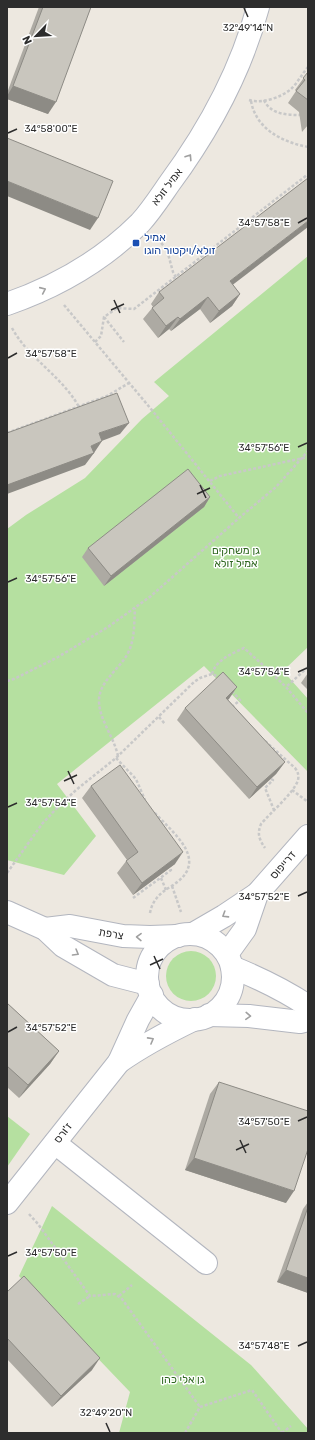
<svg xmlns="http://www.w3.org/2000/svg" width="315" height="1440" font-family="Rubik,Heebo,sans-serif">
  <style>
    .green { fill: #b5e0a0 }
    .lines { fill: none; stroke-linecap: round; stroke-linejoin: round }
    .minor-casing { stroke: #b3b6bf; stroke-width: 24 }
    .path { stroke: #c8c8c8; stroke-width: 2.5; stroke-dasharray: 3 2; stroke-linecap: butt }
    .minor { stroke: #fff; stroke-width: 22 }
    .wall { fill: #adaaa3 }
    .shaded-wall { fill: #8d8b85 }
    .building { fill: #c9c6be; stroke: #8d8b85 }
    .oneway { stroke: #a0a0a0 }
    .ticks { fill: none; stroke: #2d2d2d; stroke-width: 1.5 }
    .transit-dot { fill: #1a4fb4; stroke: #fff; stroke-width: 1.5 }
    .labels { text-anchor: middle; dominant-baseline: central; stroke-width: 3; stroke-linejoin: round; paint-order: stroke }
    .street-label { font-size: 11px; fill: #2d2d2d; stroke: #fff }
    .transit-label { font-size: 11px; fill: #164399; stroke: #fff; text-anchor: start }
    .park-label { font-size: 11px; fill: #2e671f; stroke: #fff }
    .ticks-label { font-size: 10px; text-anchor: middle; fill: #2d2d2d; stroke: #fff; stroke-width: 3; stroke-linejoin: round; paint-order: stroke }
  </style>
  <rect width="100%" height="100%" fill="#ede8e0"/>
  <!-- green -->
  <g class="green">
    <polygon points="308,256 308,647 283,671 308,699 308,772 204,666 57,784 96,836 64,875 7,860 7,529 26,515 85,478 142,419 169,396 154,382"/>
    <circle cx="191" cy="976" r="25"/>
    <polygon points="7,1116 30,1134 7,1167"/>
    <polygon points="52,1206 251,1365 308,1429 308,1433 119,1433 130,1392 19,1276"/>
  </g>
  <g class="lines">
    <defs>
      <g id="minor">
        <path d="M 7,304 C 56,287 103,260 140,223 C 151,211 160,197 169,184 C 208,131 241,71 258,7"/>
        <polyline points="7,912 45,929 63,946 113,975 148,984"/>
        <polyline points="45,929 70,926 123,936 150,937 178,936"/>
        <polyline points="193,934 224,916 257,894 308,836"/>
        <circle cx="190" cy="977" r="43"/>
        <polyline points="227,954 245,929 257,894"/>
        <path d="M 232,967 C 259,978 284,990 308,1006"/>
        <polyline points="209,1015 249,1016 300,1022 308,1020"/>
        <path d="M 119,1062 C 143,1045 168,1032 195,1019"/>
        <polyline points="55,1143 206,1263"/>
        <polyline points="7,1203 119,1062 138,1020 152,995"/>
      </g>
    </defs>
    <!-- minor casing -->
    <use href="#minor" class="minor-casing"/>
    <!-- path -->
    <g class="path">
      <path d="M 249,100 C 262,104 283,97 292,88 C 298,82 302,74 308,67"/>
      <path d="M 264,100 C 270,114 286,115 300,115"/>
      <path d="M 251,101 C 256,129 282,142 308,147"/>
      <polyline points="158,239 167,250 173,272 177,279"/>
      <polyline points="64,305 151,409 239,518"/>
      <polyline points="104,317 124,342"/>
      <path d="M 12,328 C 28,358 62,376 79,407"/>
      <polyline points="95,342 101,336 104,317 117,308 134,309 307,175"/>
      <polyline points="7,433 107,396 129,383"/>
      <polyline points="210,481 220,476 308,457"/>
      <polyline points="308,667 286,687 308,713"/>
      <path d="M 212,674 C 216,660 231,654 244,648 L 265,667 L 286,687"/>
      <polyline points="7,681 14,679 58,657 108,627 151,596 239,518 276,487 308,451"/>
      <polyline points="232,691 240,700 232,707"/>
      <polyline points="159,717 165,724"/>
      <path d="M 265,741 L 295,768 C 298,772 299,775 298,780 C 294,793 270,813 261,824 C 257,834 259,839 265,848"/>
      <path d="M 118,756 C 114,737 100,721 99,702 C 98,682 119,670 128,653 C 135,639 134,623 135,608"/>
      <polyline points="116,758 136,779 145,800"/>
      <polyline points="271,779 273,780 265,788 274,810"/>
      <polyline points="292,790 308,802"/>
      <polyline points="7,873 42,824 56,809 76,790 116,758 194,682 200,678 212,674 221,678"/>
      <polyline points="161,878 166,890"/>
      <polyline points="172,886 181,912"/>
      <polyline points="133,898 171,870 170,868"/>
      <path d="M 150,913 C 152,901 160,893 170,887 C 212,862 175,835 154,812"/>
      <polyline points="29,1214 38,1224 90,1296 115,1294 122,1299 200,1407"/>
      <polyline points="119,1296 132,1285"/>
      <polyline points="78,1304 90,1296"/>
      <polyline points="185,1433 200,1407 252,1390 282,1433"/>
      <polyline points="282,1433 291,1426"/>
    </g>
    <!-- minor -->
    <use href="#minor" class="minor"/>
  </g>
  <!-- wall -->
  <g class="wall">
    <polygon points="39,7 91,7 48,114 7,99 7,93"/>
    <polygon points="308,72 308,125 302,132 299,112 288,103 296,91 295,90"/>
    <polygon points="233,285 240,294 232,306 210,323 200,309 171,331 169,329 158,338 143,319 153,307 151,304 159,292"/>
    <polygon points="210,497 204,507 104,586 82,557 88,548"/>
    <polygon points="308,673 308,690 301,683"/>
    <polygon points="228,700 285,762 276,774 249,799 177,720 185,708"/>
    <polygon points="91,786 175,864 133,895 117,873 127,860 82,798"/>
    <polygon points="7,1003 59,1051 50,1064 19,1098 7,1087"/>
    <polygon points="219,1082 286,1203 185,1170 210,1094"/>
    <polygon points="308,1202 308,1293 277,1282 303,1209"/>
    <polygon points="7,1292 92,1370 52,1407 7,1359"/>
  </g>
  <!-- shaded-wall -->
  <g class="shaded-wall">
    <polygon points="13,86 56,102 48,114 7,99 7,96"/>
    <polygon points="7,181 98,218 90,230 7,196"/>
    <polygon points="308,221 308,227 222,293 230,281"/>
    <polygon points="240,294 232,306 210,323 219,311"/>
    <polygon points="208,297 200,309 171,331 180,319"/>
    <polygon points="178,317 169,329 158,338 166,326"/>
    <polygon points="129,423 120,434 91,445 99,433"/>
    <polygon points="102,441 94,453 91,454 94,453 85,465 7,494 7,485 91,446"/>
    <polygon points="210,497 204,507 104,586 111,576"/>
    <polygon points="237,687 229,699 218,709 226,698"/>
    <polygon points="285,762 276,774 249,799 257,787"/>
    <polygon points="183,852 175,864 133,895 142,883"/>
    <polygon points="59,1051 50,1064 19,1098 28,1085"/>
    <polygon points="194,1158 294,1191 286,1203 185,1170"/>
    <polygon points="286,1270 308,1278 308,1293 277,1282"/>
    <polygon points="100,1358 92,1370 52,1407 61,1396"/>
  </g>
  <!-- building -->
  <g class="building">
    <polygon points="43,7 91,7 56,102 13,86"/>
    <polygon points="308,72 308,101 308,100 296,91 305,80 303,78"/>
    <polygon points="7,138 113,181 98,218 7,181"/>
    <polygon points="308,178 308,221 230,281 240,294 219,311 208,297 180,319 178,317 166,326 152,308 164,298 159,292"/>
    <polygon points="117,393 129,423 99,433 102,441 91,446 94,453 7,485 7,433"/>
    <polygon points="188,469 210,497 111,576 88,548"/>
    <polygon points="223,672 237,687 226,698 285,762 257,787 185,708"/>
    <polygon points="120,765 183,852 142,883 126,861 138,852 91,786"/>
    <polygon points="7,1003 59,1051 28,1085 7,1066"/>
    <polygon points="219,1082 308,1111 308,1149 294,1191 194,1158"/>
    <polygon points="308,1207 308,1278 286,1270"/>
    <polygon points="24,1276 100,1358 61,1396 7,1338 7,1292"/>
  </g>
  <!-- one-way arrows -->
  <defs><path id="oneway-chevron" d="M-2-3.5L2.5 0L-2 3.5" fill="none" stroke-width="1.6" stroke-linecap="round" stroke-linejoin="round"/></defs>
  <g class="oneway">
    <use href="#oneway-chevron" transform="translate(189 157) rotate(-57)"/>
    <use href="#oneway-chevron" transform="translate(43 290) rotate(-24)"/>
    <use href="#oneway-chevron" transform="translate(225 915) rotate(148)"/>
    <use href="#oneway-chevron" transform="translate(139 937) rotate(-179)"/>
    <use href="#oneway-chevron" transform="translate(76 953) rotate(30)"/>
    <use href="#oneway-chevron" transform="translate(248 1016) rotate(3)"/>
    <use href="#oneway-chevron" transform="translate(151 1040) rotate(-29)"/>
  </g>
  <!-- ticks -->
  <path class="ticks" d="M 244,8 L 248,17M 8,133 L 17,129M 298,223 L 307,218M 114,300 L 120,313M 111,310 L 124,304M 8,358 L 17,353M 298,447 L 307,443M 200,485 L 206,498M 197,494 L 210,488M 8,582 L 17,578M 298,672 L 307,668M 68,771 L 74,784M 64,781 L 77,775M 8,807 L 17,803M 298,896 L 307,892M 154,956 L 160,969M 150,965 L 163,959M 8,1032 L 17,1027M 298,1121 L 307,1117M 240,1140 L 246,1153M 236,1150 L 249,1144M 8,1256 L 17,1252M 298,1346 L 307,1342M 106,1423 L 110,1432"/>
  <!-- markers -->
  <rect class="transit-dot" x="132" y="239" width="8" height="8" rx="2"/>
  <g class="labels">
    <!-- street labels -->
    <g class="street-label">
      <text transform="translate(167 187) rotate(-53)">אמיל זולא</text>
      <text transform="translate(283 865) rotate(-49)">דרייפוס</text>
      <text transform="translate(111 934) rotate(10)">צרפת</text>
      <text transform="translate(63 1133) rotate(-52)">ז'ורס</text>
    </g>
    <!-- transit labels -->
    <g class="transit-label">
      <text x="144" y="237">אמיל<tspan x="144" dy="13">זולא/ויקטור הוגו</tspan></text>
    </g>
    <!-- park labels -->
    <g class="park-label">
      <text x="236" y="550">גן משחקים<tspan x="236" dy="13">אמיל זולא</tspan></text>
      <text x="183" y="1379">גן אלי כהן</text>
    </g>
  </g>
  <g class="ticks-label">
    <text x="248" y="31">32°49'14"N</text>
    <text x="51" y="132">34°58'00"E</text>
    <text x="264" y="226">34°57'58"E</text>
    <text x="51" y="357">34°57'58"E</text>
    <text x="264" y="451">34°57'56"E</text>
    <text x="51" y="582">34°57'56"E</text>
    <text x="264" y="675">34°57'54"E</text>
    <text x="51" y="806">34°57'54"E</text>
    <text x="264" y="900">34°57'52"E</text>
    <text x="51" y="1031">34°57'52"E</text>
    <text x="264" y="1125">34°57'50"E</text>
    <text x="51" y="1256">34°57'50"E</text>
    <text x="264" y="1349">34°57'48"E</text>
    <text x="106" y="1416">32°49'20"N</text>
  </g>
  <!-- border -->
  <rect width="315" height="1440" fill="none" stroke="#2d2d2d" stroke-width="16"/>
  <!-- north arrow -->
  <g transform="translate(36 36) rotate(245)" stroke="#ffffff" stroke-width="3" paint-order="stroke">
  <path d="M0-3L7 15L0 10L-7 15Z" fill="#2d2d2d"/>
  <text y="-6" font-size="11" font-weight="bold" text-anchor="middle" fill="#2d2d2d">N</text>
  </g>
</svg>
